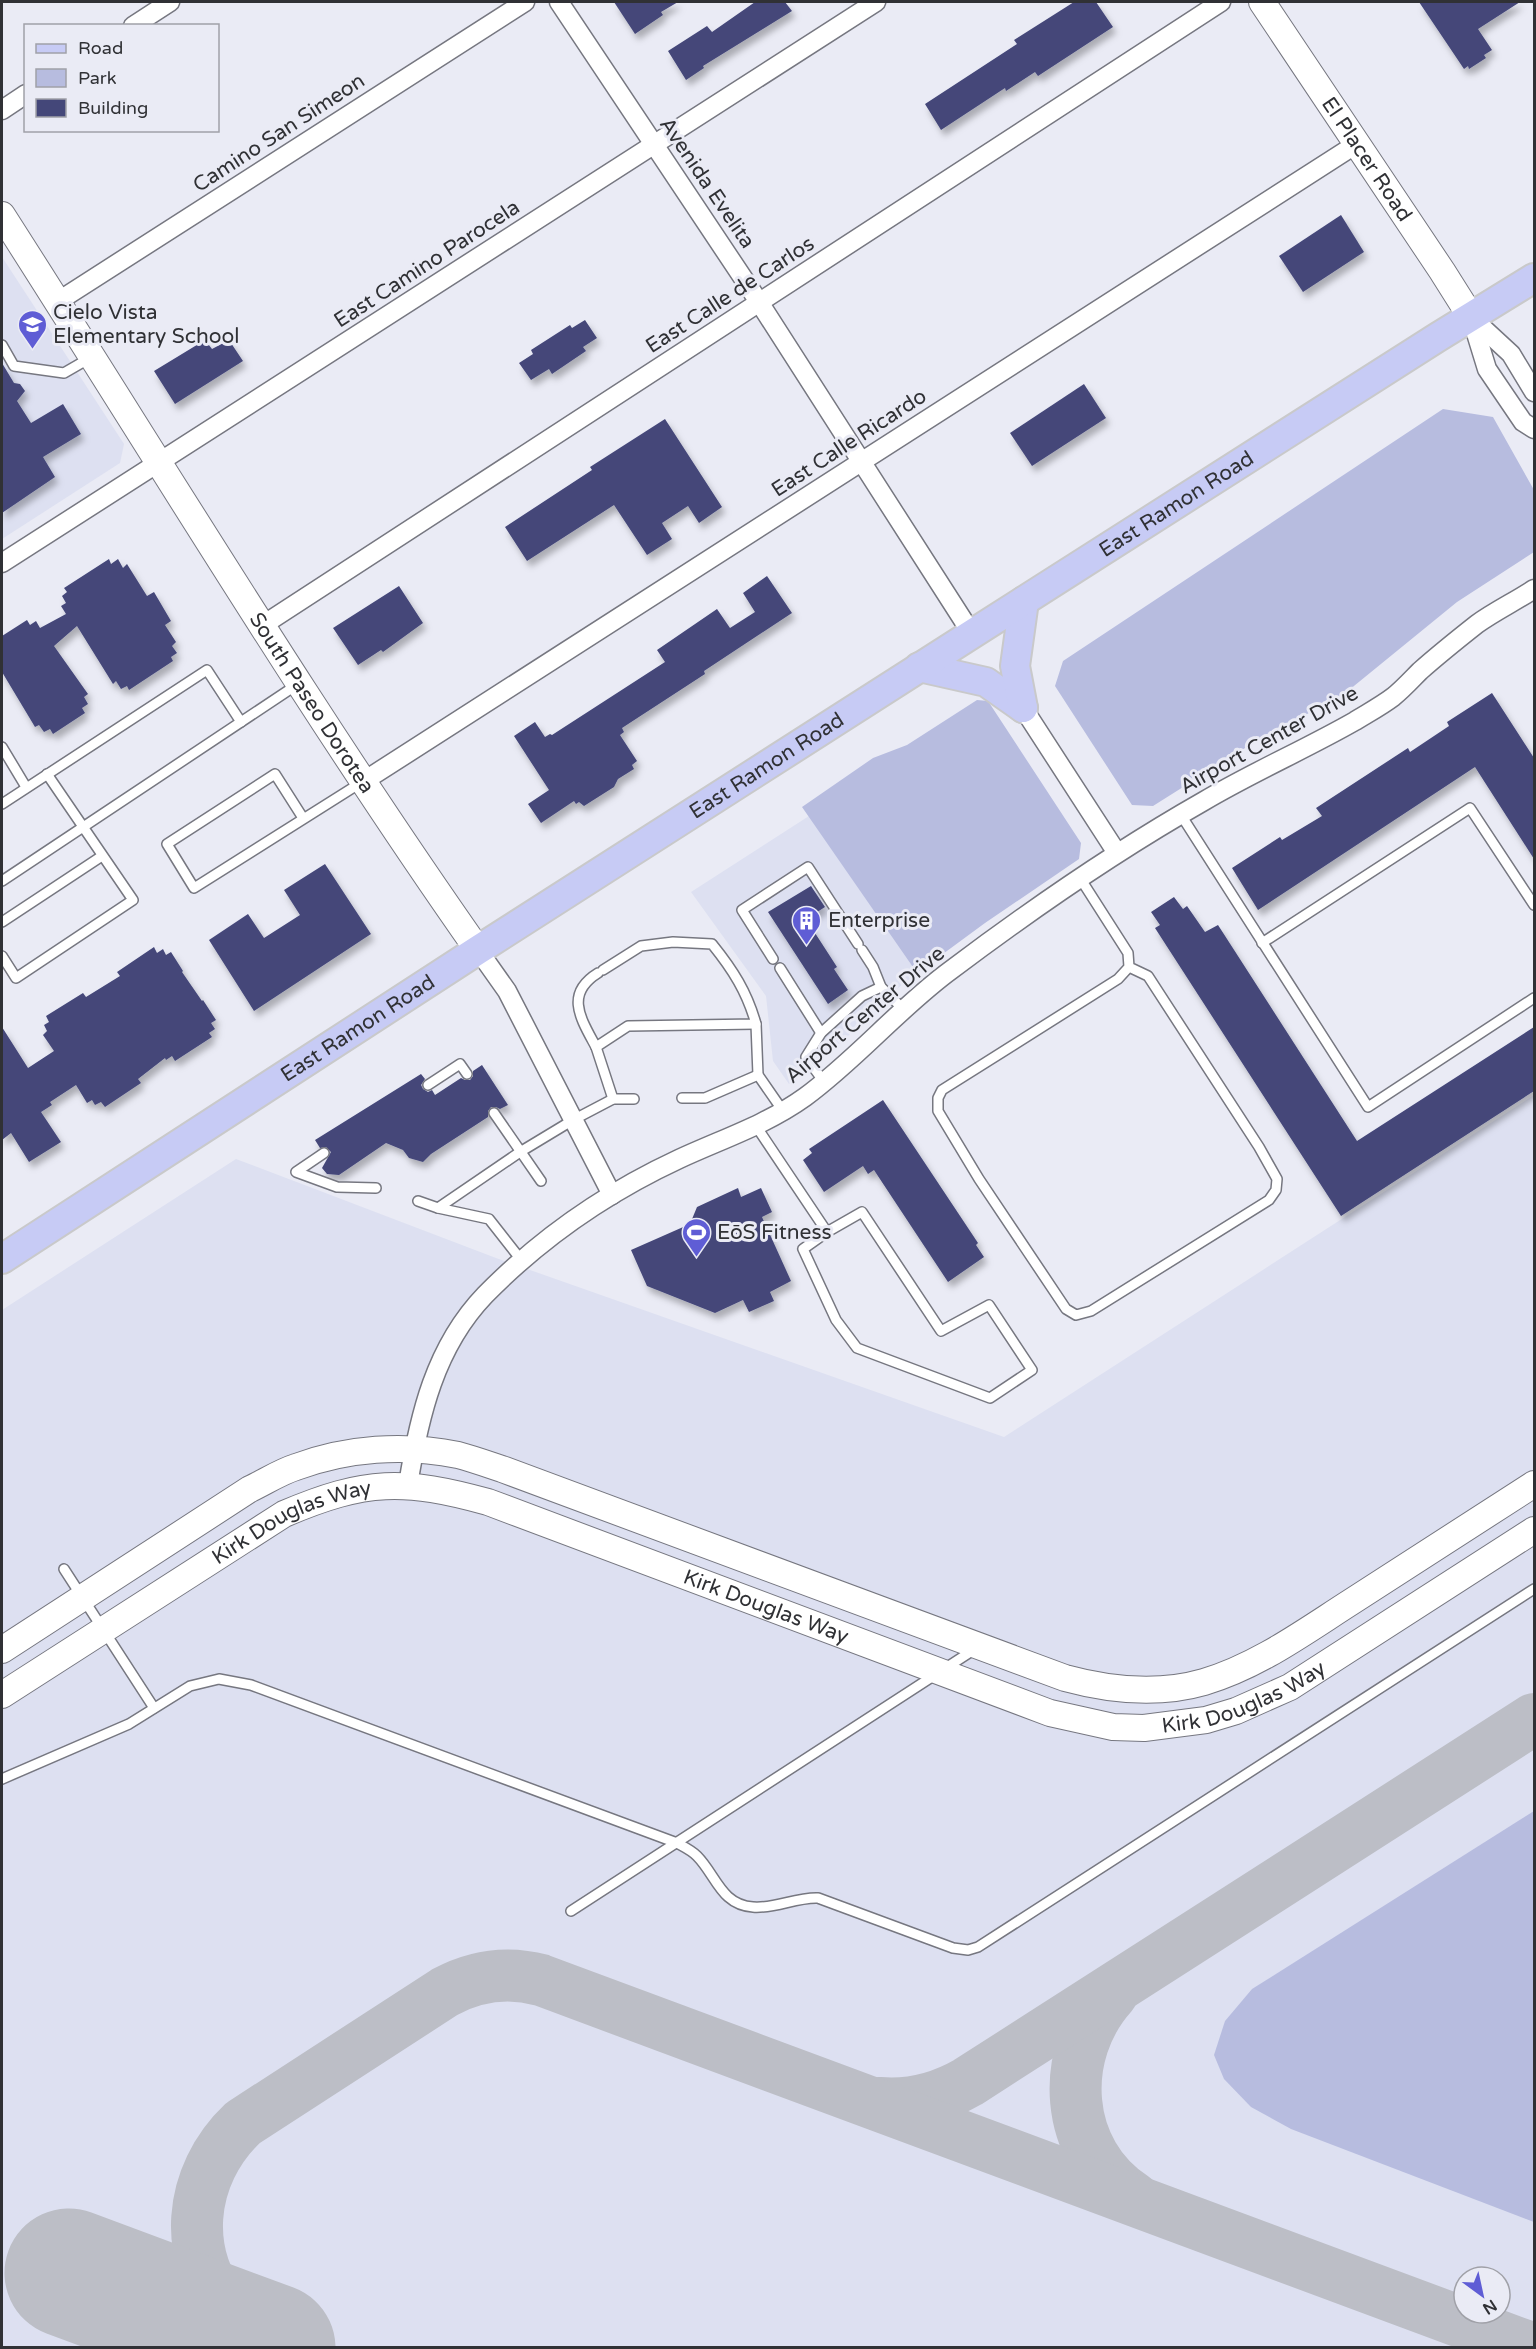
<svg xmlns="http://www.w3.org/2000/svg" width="1536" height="2349" font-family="'Varela Round',sans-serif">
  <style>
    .built { fill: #dde0f1; fill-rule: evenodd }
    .green { fill: #b7bcdf }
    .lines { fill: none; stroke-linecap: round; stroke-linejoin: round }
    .taxiway { stroke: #bcbec6; stroke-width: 52 }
    .runway { stroke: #bcbec6; stroke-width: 129 }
    .building { fill: #444779; filter: url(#shadow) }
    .lane-casing { stroke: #767780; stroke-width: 12 }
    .street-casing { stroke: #767780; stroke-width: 21 }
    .secondary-casing { stroke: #767780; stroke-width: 28 }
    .primary-casing { stroke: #c9c9ca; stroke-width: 32 }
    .lane { stroke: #fff; stroke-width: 9 }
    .street { stroke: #fff; stroke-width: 18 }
    .secondary { stroke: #fff; stroke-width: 26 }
    .primary { stroke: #c7cbf5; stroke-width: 28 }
    .labels { text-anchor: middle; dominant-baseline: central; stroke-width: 6; stroke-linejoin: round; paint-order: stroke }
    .street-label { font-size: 21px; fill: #303135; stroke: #eaebf5 }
    .poi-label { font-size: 21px; fill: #303135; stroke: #eaebf5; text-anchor: start }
  </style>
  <defs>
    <filter id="shadow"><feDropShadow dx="3.5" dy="6" stdDeviation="3" flood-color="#0004"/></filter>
  </defs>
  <rect width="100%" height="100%" fill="#eaebf5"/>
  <!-- built -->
  <g class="built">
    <polygon points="2,257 124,444 120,463 2,539"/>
    <polygon points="809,816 917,973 873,1008 849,1035 818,1063 789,1084 773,1061 766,996 691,892"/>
    <path d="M 1534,1095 L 1534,2347 L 2,2348 L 2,1310 L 236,1159 L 496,1258 L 1004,1437 ZM 1464,2277 L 1500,2277 L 1500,2313 L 1464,2313 Z"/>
  </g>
  <!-- green -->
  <g class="green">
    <polygon points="1443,409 1493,417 1534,490 1534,552 1457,602 1338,699 1272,731 1153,806 1132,805 1055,686 1063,661"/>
    <polygon points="977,700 988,701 1081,843 1079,859 985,923 917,973 802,807 873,758 907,745"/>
    <polygon points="1534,1811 1534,2222 1291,2129 1251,2107 1224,2079 1214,2055 1225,2021 1252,1989"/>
  </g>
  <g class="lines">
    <!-- taxiway -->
    <g class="taxiway">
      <path d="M 1112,1994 C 1058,2054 1063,2152 1134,2198"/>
      <path d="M 879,2103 C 912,2106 940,2098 968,2082 L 1534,1719"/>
      <path d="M 279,2348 C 263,2338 247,2330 234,2316 C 179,2259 188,2175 243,2123 L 445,1992 C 475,1976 507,1971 541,1980 L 1531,2348"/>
    </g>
    <!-- runway -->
    <polyline class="runway" points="69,2273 271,2348"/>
  </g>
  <!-- building -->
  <g class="building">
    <polygon points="614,2 678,2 661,12 663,15 635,34"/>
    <polygon points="755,2 785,2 792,11 703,66 704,68 686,80 668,51 707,26 712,32"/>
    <polygon points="1074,2 1096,2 1113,27 1038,76 1035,72 1006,91 1005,88 941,130 925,104 1017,44 1014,40"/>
    <polygon points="1419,2 1520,2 1478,29 1492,50 1484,55 1486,58 1469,69 1468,66 1464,69"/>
    <polygon points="1341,215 1364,252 1303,292 1279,256"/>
    <polygon points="585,320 597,338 583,347 586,351 552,374 549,369 531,380 519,363 533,354 531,350 570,325 572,328"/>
    <polygon points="205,340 212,349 229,340 243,361 175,404 154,371"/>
    <polygon points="2,363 14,383 20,384 25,391 17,401 31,423 63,404 81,434 43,457 55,477 2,513"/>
    <polygon points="1084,384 1106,418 1032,466 1010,433"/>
    <polygon points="665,419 722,507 699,523 688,506 662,523 672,539 647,555 614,505 527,561 505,527 592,470 590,467"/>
    <polygon points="109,559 111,564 118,559 123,568 127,564 147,596 154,592 171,621 165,625 176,642 172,646 177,653 171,657 173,661 129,690 127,686 121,689 116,681 113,684 77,626 54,646 88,694 84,697 88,704 82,708 85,713 53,734 50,729 44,732 39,725 35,727 2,672 2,636 27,620 30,625 36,621 40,628 66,614 61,606 66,603 62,596 67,592 64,588"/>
    <polygon points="767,576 792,613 704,671 705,674 622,728 624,732 620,735 637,761 632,765 634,769 618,779 614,787 584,806 579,802 576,804 574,801 541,823 528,804 549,790 514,736 535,722 545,737 550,734 552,735 665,662 657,650 717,609 730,628 755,612 743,593"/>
    <polygon points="399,586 423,623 383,652 381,650 358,665 333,628"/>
    <polygon points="1492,693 1534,758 1534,859 1475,767 1258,910 1232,868 1280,837 1282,840 1322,816 1316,808 1408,748 1410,752 1449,726 1447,722"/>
    <polygon points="325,864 371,934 254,1011 209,940 248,914 264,938 300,915 284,890"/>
    <polygon points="811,886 825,907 806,919 837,967 834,969 848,990 828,1004 768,912"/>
    <polygon points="1174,897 1183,909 1187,906 1205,932 1218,925 1357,1141 1534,1027 1534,1091 1341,1216 1155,928 1160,925 1151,912"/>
    <polygon points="154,947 157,953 163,949 166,955 171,952 183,971 182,972 202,1001 203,1000 216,1020 211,1023 215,1029 209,1033 212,1037 175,1061 172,1056 166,1060 165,1058 138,1079 141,1083 105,1107 101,1102 95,1105 92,1100 87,1103 76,1085 50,1102 52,1105 41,1112 61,1142 29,1162 11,1133 2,1140 2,1027 28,1068 54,1051 43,1035 47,1031 44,1025 49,1022 46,1016 83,993 86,997 120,976 117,972"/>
    <polygon points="482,1065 508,1105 500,1109 496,1107 491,1107 488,1111 488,1117 431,1154 423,1162 409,1158 403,1150 386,1143 339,1175 327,1174 322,1168 331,1152 326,1147 320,1148 315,1140 421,1074 425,1079 421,1085 423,1089 428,1092 432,1090 435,1095 461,1078 465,1080 470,1080 473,1076 473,1071"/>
    <polygon points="883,1100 978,1243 976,1245 984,1257 948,1282 874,1170 868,1174 863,1166 824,1192 803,1160 812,1153 809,1149"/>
    <polygon points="738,1188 741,1197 761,1188 772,1212 762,1217 791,1281 770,1292 774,1301 749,1312 743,1300 715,1313 647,1286 631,1250 690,1224 697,1207"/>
  </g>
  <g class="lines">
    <defs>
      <g id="lane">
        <polyline points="2,345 14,366 64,373 90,358"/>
        <polyline points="2,747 26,787"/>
        <polyline points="2,804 207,670 241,722"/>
        <polyline points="1181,815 1368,1107 1534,998"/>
        <polyline points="303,818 275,774 167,844 194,888 362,782"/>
        <polyline points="1080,878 1128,953 1129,967 1118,979 942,1090 938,1098 938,1111 979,1179 1066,1309 1076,1315 1091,1311 1269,1200 1276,1190 1277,1179 1259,1147 1148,976 1129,967"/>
        <polyline points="2,881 298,684"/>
        <polyline points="2,922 102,856"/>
        <polyline points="1262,943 1470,808 1534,905"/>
        <polyline points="862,950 873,967 881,987"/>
        <polyline points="2,956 16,978 133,900 47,774"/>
        <polyline points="773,959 742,910 808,867 858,944"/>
        <polyline points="780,968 821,1033"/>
        <path d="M 598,973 C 564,994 581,1019 596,1047 L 628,1026 L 756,1024 C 747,992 733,970 712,944 L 673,942 L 641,946 L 603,970"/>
        <polyline points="756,1024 758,1075"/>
        <polyline points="596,1047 613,1099"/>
        <polyline points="824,1082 806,1057 821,1033 862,996 881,987 903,1009"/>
        <polyline points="428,1085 460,1064 467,1074"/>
        <polyline points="682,1098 705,1098 758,1075 783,1111"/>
        <polyline points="494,1113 541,1181"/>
        <polyline points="756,1126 827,1232 803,1249 836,1320 857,1348 990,1398 1032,1370 989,1305 941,1331 862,1212 827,1232"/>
        <polyline points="324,1153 296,1172 337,1187 376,1188"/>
        <polyline points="418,1201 438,1208 520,1152 573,1120 613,1099 634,1099"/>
        <polyline points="438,1208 489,1219 522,1261"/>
        <polyline points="64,1569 154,1708"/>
        <path d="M 2,1779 L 129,1724 L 190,1686 L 219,1679 L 251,1685 L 677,1843 C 684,1847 691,1850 697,1856 C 716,1875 721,1905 753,1907 C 775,1909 796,1897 818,1898 L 953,1948 L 968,1950 L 978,1947 L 1534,1589"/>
        <polyline points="571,1911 975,1649"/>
      </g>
      <g id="street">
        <polyline points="559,2 759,302 972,634"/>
        <polyline points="133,26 170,2"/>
        <polyline points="2,110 26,94"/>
        <polyline points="57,302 525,2"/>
        <polyline points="1471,317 1487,369 1523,422 1534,429"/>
        <polyline points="1472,318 1511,354 1534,392"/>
        <polyline points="2,563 876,2"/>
        <polyline points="263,625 1221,2"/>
        <polyline points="1023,708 1117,853"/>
        <polyline points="364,781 1358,143"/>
        <polyline points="478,950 507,991 612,1195"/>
        <path d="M 408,1485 C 419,1416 435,1347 485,1295 C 540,1239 608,1192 679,1159 C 722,1139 766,1125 805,1097 C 857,1059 899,1008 951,970 C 1032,909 1116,851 1204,801 C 1253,772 1306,749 1355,721 C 1368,713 1381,706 1393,697 C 1403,689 1411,680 1420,671 C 1438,655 1458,639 1477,624 C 1495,611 1516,601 1534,589"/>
      </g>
      <g id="secondary">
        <path id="s1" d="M 1262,2 L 1442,271 L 1471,317"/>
        <path id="s2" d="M 2,215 C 159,460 310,711 478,950"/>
        <path d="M 2,1650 L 250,1489 C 265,1482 280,1472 296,1467 C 347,1448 404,1444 458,1455 C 473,1459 487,1464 502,1469 L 1065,1678 C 1109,1690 1159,1695 1204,1682 C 1258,1666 1304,1632 1351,1602 C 1412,1562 1473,1523 1534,1484"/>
        <path id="s3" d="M 2,1695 L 284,1514 C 366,1479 404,1479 488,1502 L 1050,1713 L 1113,1727 L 1144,1728 L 1206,1720 L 1236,1711 L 1290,1687 L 1534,1530"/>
      </g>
      <g id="primary">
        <polyline points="919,667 986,682 1023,708"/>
        <polyline points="1023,708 1015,666 1024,601"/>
        <path id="s4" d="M 2,1259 L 478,950 L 972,634 L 1438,337 L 1534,278"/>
      </g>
    </defs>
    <!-- lane casing -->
    <use href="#lane" class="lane-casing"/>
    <!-- street casing -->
    <use href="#street" class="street-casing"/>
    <!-- secondary casing -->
    <use href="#secondary" class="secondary-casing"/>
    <!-- primary casing -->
    <use href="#primary" class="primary-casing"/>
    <!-- lane -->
    <use href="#lane" class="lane"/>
    <!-- street -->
    <use href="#street" class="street"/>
    <!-- secondary -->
    <use href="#secondary" class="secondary"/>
    <!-- primary -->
    <use href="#primary" class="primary"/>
  </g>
  <!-- icons -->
  <defs>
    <symbol id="school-pin" viewBox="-11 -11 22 30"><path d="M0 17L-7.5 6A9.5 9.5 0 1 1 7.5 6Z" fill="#5f5dd5" stroke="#eaebf5"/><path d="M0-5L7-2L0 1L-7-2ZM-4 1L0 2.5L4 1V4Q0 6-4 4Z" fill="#fff"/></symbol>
    <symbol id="building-pin" viewBox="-11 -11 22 30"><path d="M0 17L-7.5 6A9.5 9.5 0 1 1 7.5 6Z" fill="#5f5dd5" stroke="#eaebf5"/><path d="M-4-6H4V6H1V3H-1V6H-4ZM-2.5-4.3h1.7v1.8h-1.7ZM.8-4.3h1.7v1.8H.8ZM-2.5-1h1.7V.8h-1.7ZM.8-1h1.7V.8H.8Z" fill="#fff"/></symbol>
    <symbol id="stadium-pin" viewBox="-11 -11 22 30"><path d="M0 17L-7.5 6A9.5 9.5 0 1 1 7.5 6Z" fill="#5f5dd5" stroke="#eaebf5"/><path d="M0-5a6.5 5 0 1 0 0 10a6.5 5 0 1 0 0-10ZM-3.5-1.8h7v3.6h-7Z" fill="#fff"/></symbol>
  </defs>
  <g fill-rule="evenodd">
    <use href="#school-pin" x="16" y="308" width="33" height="45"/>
    <use href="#building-pin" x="790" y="904" width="33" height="45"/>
    <use href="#stadium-pin" x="680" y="1216" width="33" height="45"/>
  </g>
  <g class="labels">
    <!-- street labels -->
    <g class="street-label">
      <text transform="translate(279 133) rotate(-33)">Camino San Simeon</text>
      <text stroke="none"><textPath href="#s1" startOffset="189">El Placer Road</textPath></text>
      <text transform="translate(707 183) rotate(56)">Avenida Evelita</text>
      <text transform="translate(427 264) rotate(-33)">East Camino Parocela</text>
      <text transform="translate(730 295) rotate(-33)">East Calle de Carlos</text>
      <text transform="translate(849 443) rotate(-33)">East Calle Ricardo</text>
      <text stroke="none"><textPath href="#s4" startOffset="1396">East Ramon Road</textPath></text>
      <text stroke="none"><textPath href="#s2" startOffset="578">South Paseo Dorotea</textPath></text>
      <text transform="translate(1269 740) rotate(-29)">Airport Center Drive</text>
      <text stroke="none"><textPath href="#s4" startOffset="910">East Ramon Road</textPath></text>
      <text transform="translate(865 1015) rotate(-40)">Airport Center Drive</text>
      <text stroke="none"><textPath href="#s4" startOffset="424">East Ramon Road</textPath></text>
      <text stroke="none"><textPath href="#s3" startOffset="339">Kirk Douglas Way</textPath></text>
      <text stroke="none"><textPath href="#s3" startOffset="842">Kirk Douglas Way</textPath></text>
      <text stroke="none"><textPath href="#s3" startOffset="1346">Kirk Douglas Way</textPath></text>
    </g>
    <!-- poi labels -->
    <g class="poi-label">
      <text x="53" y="312">Cielo Vista<tspan x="53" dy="24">Elementary School</tspan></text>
      <text x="828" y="920">Enterprise</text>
      <text x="717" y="1232">EōS Fitness</text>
    </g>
  </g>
  <!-- border -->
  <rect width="1536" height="2349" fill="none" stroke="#303135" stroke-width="6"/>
  <!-- legend -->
  <rect x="24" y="24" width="195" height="108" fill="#eaebf5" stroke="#a0a1a8" stroke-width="1.5"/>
  <rect x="36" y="44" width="30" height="9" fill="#c7cbf5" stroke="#a0a1a8" stroke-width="1.5"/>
  <text x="78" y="54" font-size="18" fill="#303135">Road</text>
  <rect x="36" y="69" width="30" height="18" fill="#b7bcdf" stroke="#a0a1a8" stroke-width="1.5"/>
  <text x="78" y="84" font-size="18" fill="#303135">Park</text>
  <rect x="36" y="99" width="30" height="18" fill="#444779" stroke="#a0a1a8" stroke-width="1.5"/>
  <text x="78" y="114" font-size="18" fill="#303135">Building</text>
  <!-- north arrow -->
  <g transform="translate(1482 2295) rotate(147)"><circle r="28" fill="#eaebf5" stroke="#a0a1a8" stroke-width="1.5"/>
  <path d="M0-4.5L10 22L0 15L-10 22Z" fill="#5f5dd5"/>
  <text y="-9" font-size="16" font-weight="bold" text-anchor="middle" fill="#303135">N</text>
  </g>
</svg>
